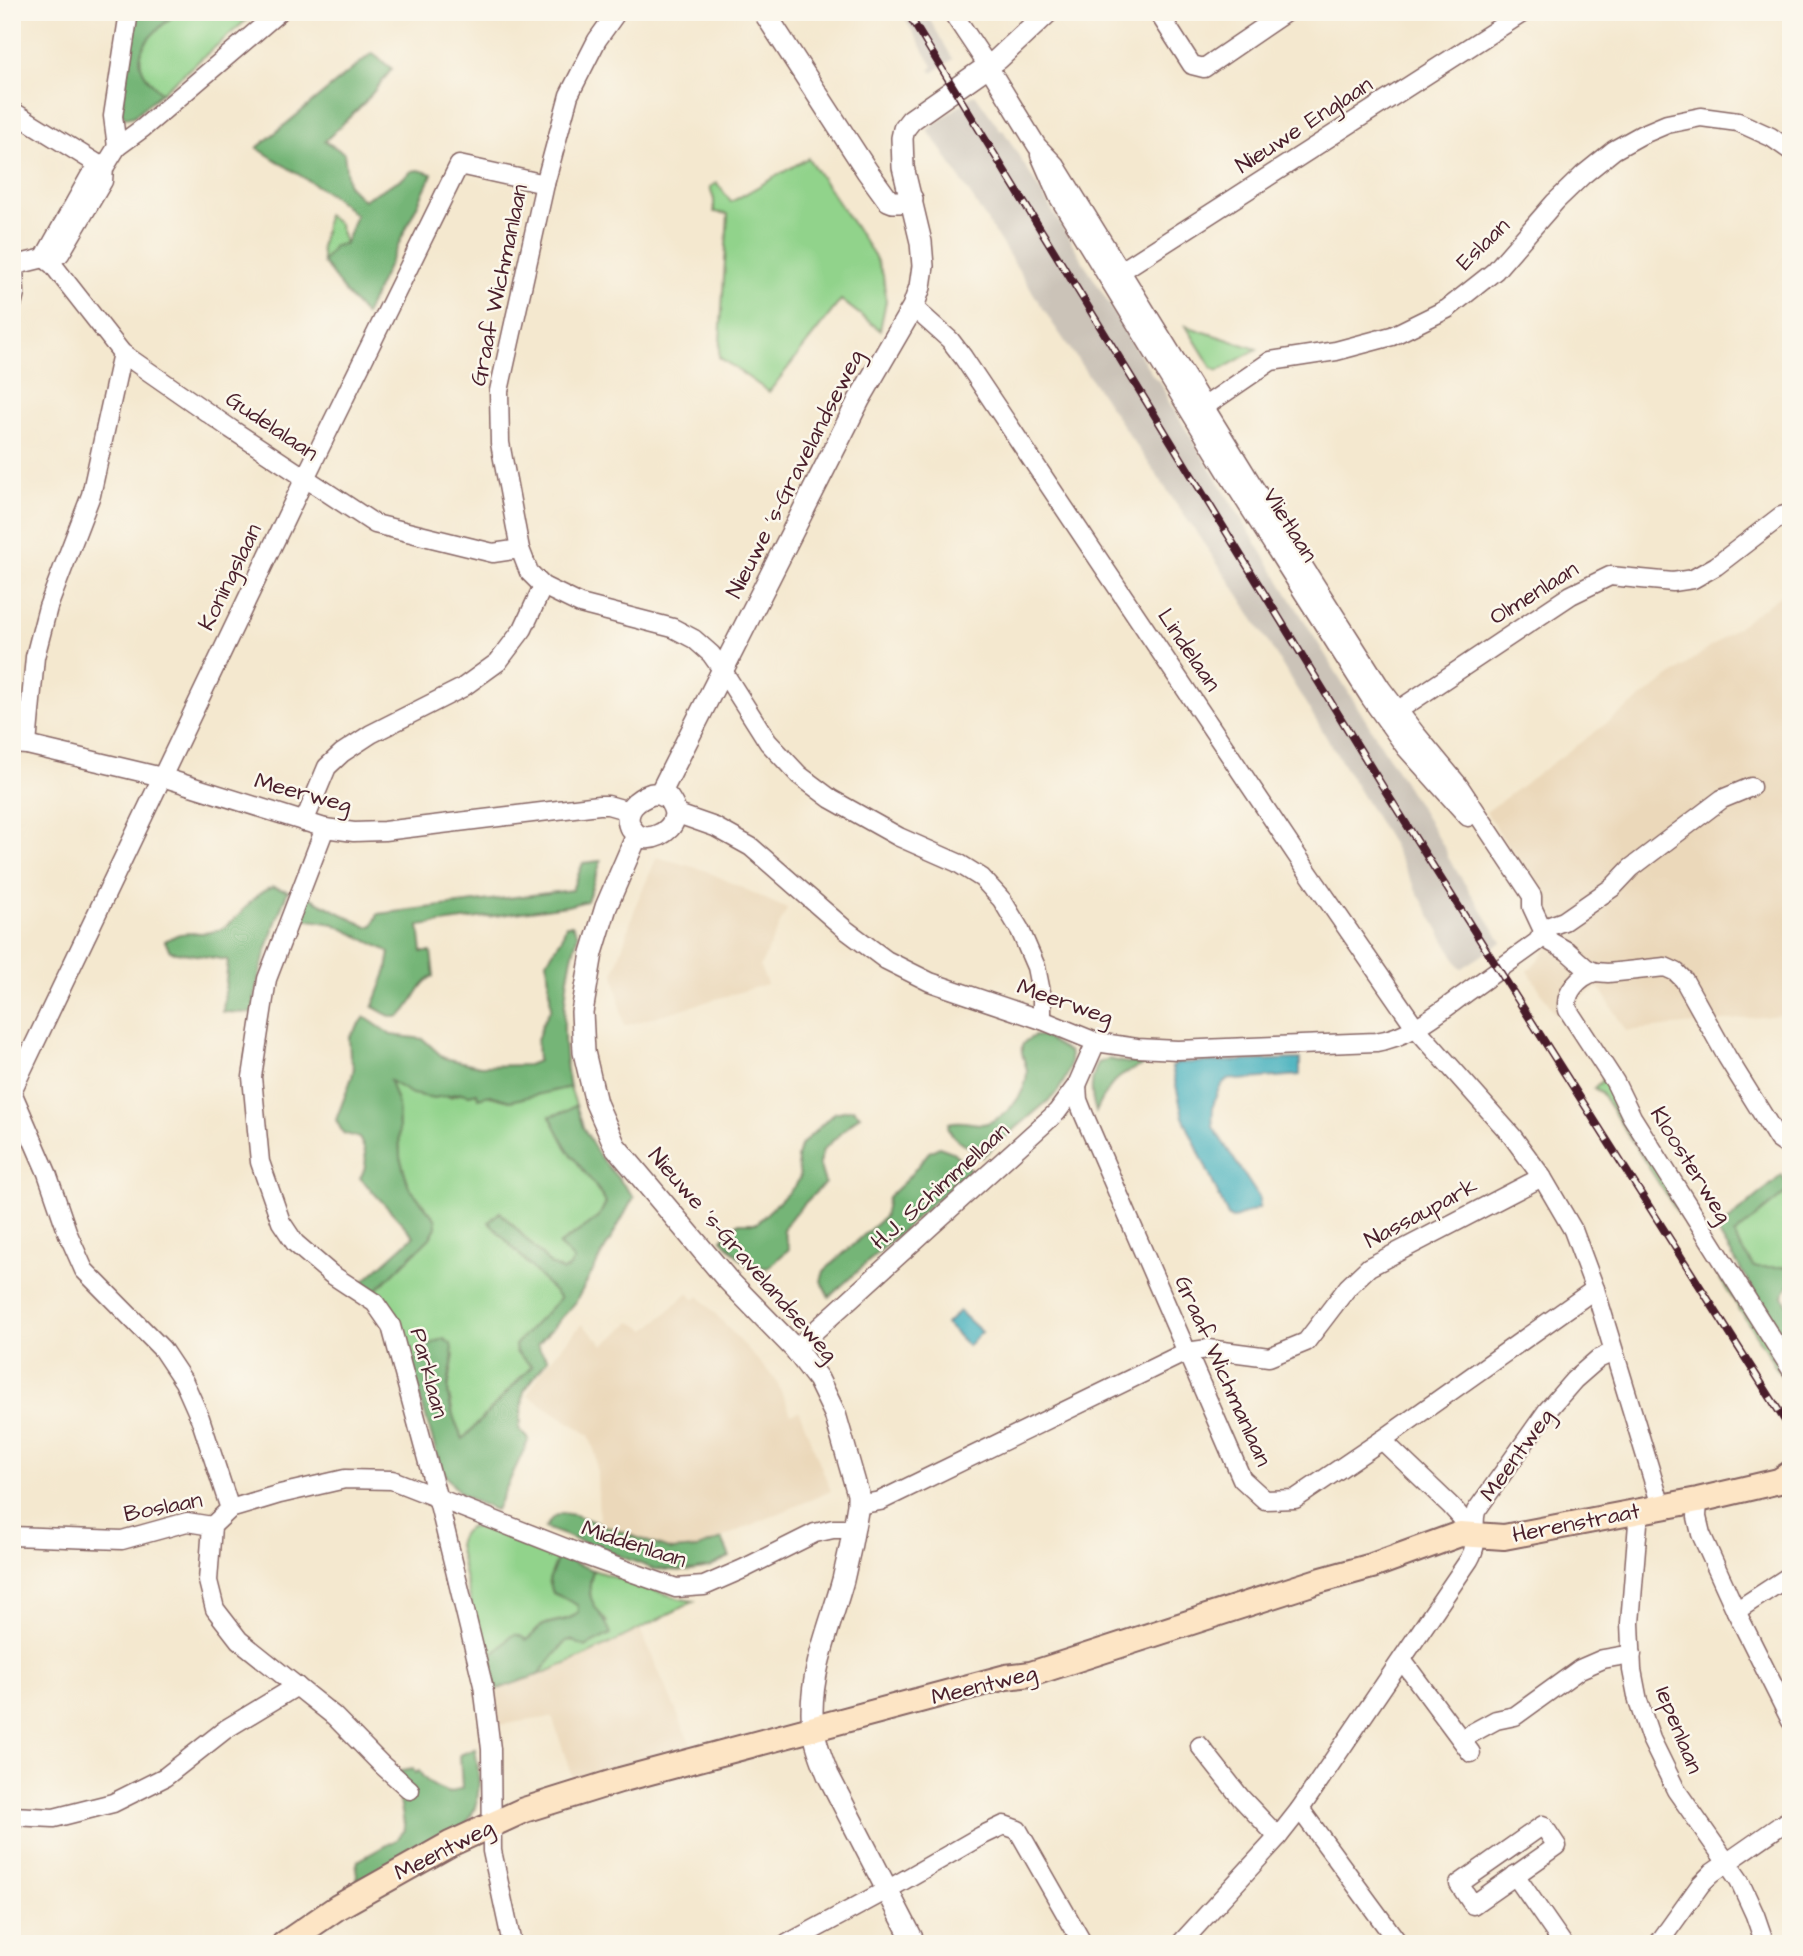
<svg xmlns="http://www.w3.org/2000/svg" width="1803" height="1956" font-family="'Architects Daughter',sans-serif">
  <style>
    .built { fill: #ebd8ba }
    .industrial { fill: #cbc3b8 }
    .green { fill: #91d38b; stroke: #6e795b; stroke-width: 2 }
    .forest { fill: #74b577; stroke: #5f6a51; stroke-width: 2 }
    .water { fill: #3eadbb; stroke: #446673; stroke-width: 2 }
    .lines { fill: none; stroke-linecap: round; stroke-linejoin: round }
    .minor-casing { stroke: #866564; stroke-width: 21 }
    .tertiary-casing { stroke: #866564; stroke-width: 24 }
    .secondary-casing { stroke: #866564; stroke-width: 28 }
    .minor { stroke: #fff; stroke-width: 18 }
    .tertiary { stroke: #fff; stroke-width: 21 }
    .secondary { stroke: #fde5c5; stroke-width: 24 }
    .rail-casing { stroke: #4a1f2b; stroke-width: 8 }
    .rail { stroke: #fbf7ec; stroke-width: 5; stroke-dasharray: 16; stroke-linecap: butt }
    .labels { text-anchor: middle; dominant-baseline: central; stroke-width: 5; stroke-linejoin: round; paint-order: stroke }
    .street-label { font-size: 23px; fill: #4a1f2b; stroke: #fbf7ec }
  </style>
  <rect width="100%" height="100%" fill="#fbf7ec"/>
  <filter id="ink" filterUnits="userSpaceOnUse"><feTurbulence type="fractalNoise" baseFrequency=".0143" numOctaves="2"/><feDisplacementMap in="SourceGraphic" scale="14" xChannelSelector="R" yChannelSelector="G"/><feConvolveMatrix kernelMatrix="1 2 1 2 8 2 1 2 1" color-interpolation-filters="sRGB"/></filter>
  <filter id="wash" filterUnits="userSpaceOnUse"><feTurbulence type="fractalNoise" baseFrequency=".00686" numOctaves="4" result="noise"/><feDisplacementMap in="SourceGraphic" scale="28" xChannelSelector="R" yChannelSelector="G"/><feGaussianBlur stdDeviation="1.57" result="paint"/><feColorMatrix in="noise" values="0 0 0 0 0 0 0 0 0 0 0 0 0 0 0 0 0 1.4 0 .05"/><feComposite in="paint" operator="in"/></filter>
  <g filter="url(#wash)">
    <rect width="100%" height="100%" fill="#f4e8cf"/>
    <!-- built -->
    <g class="built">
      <polygon points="1781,595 1791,607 1791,1014 1626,1031 1599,987 1555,1014 1528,971 1547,949 1555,923 1553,914 1486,812"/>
      <polygon points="657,857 704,870 787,909 760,967 767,984 624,1026 614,973 637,902"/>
      <polygon points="688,1293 694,1299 699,1296 776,1380 791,1414 799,1411 831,1491 698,1548 671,1550 603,1525 599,1519 596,1456 589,1435 527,1395 546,1365 582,1324 604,1345 631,1322 647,1330"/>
      <polygon points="640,1629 692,1747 573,1779 552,1717 498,1725 490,1692 558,1667"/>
    </g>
    <!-- industrial -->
    <g class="industrial">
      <polygon points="901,12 925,12 953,59 932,73 930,69 933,66"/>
      <polygon points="975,94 1001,131 1003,130 1153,376 1161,383 1169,402 1446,850 1447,856 1502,942 1461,969 1417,892 1392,844 1239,595 1053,324 938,144 927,130"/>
    </g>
    <!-- green -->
    <g class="green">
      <path d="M 178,12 L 256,12 L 161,93 C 156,87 150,82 146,76 C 127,49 159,28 178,12 Z"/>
      <polygon points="808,158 874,255 883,275 886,301 880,330 841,300 769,392 719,357 728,214 714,212 714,200 710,187 717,183 731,202"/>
      <polygon points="327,215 339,224 345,244 334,246 323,262 321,248"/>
      <polygon points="1186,326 1257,349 1218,371 1212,368"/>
      <polygon points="1603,1076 1622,1112 1791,1378 1791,1393 1763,1346 1602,1094 1594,1088 1600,1084"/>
      <polygon points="389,1080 450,1097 463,1093 469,1095 477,1093 510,1101 570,1087 576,1105 567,1111 550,1117 606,1203 598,1218 559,1245 575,1260 569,1268 563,1271 551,1265 500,1212 489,1222 561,1298 515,1345 516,1352 532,1366 463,1439 454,1419 448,1390 454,1355 425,1350 411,1366 396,1315 389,1303 374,1292 430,1238 436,1227 436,1220 409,1187 400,1157 398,1105"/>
      <polygon points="1789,1190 1791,1192 1791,1267 1754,1267 1740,1247 1734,1234"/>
      <path d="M 472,1527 L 482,1528 L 558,1557 L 549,1580 L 553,1593 L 571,1601 L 578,1606 L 578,1613 C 567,1623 551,1619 540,1627 C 535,1630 534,1637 528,1639 C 523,1640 515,1637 510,1636 L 500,1649 L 484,1660 L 458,1545 C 460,1536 463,1530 472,1527 Z"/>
      <path d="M 593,1570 L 681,1599 L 694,1601 C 643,1627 592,1655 538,1675 L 566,1641 L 571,1640 L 607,1622 C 590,1604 586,1594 593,1570 Z"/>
    </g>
    <!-- forest -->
    <g class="forest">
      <path d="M 133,12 L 178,12 C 159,28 127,49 146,76 C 150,82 156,87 161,93 L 134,116 L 126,118 L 121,113 Z"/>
      <polygon points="372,53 392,69 365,102 325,141 344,153 348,185 363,200 403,178 412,171 419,170 432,174 365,315 347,295 323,262 334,246 345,244 356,215 334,197 257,148"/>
      <path d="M 601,861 L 587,901 L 567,906 L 419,926 L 422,952 L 431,952 L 434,976 C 415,983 411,1017 395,1017 C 388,1017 380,1010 373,1007 L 387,970 L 390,952 L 334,924 L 297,918 L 305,895 L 367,927 L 373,925 L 378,914 L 572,890 L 583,863 Z"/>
      <path d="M 273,887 L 288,891 C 272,930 257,971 253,1013 L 223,1012 L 228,960 L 170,951 L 165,941 C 170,939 175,935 180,934 C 195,931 209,936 223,928 C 244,916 250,894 273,887 Z"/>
      <path d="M 566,925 L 572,925 L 578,934 C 563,985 559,1035 570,1087 L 510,1101 L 490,1095 L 478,1098 L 477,1093 L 469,1095 L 462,1093 L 434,1098 L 412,1094 L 390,1081 L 398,1105 L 400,1157 L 409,1187 L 436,1220 L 436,1227 L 430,1238 L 374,1292 L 362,1283 L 414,1236 L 360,1178 C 368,1165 367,1151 359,1138 L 343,1133 L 336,1120 L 352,1077 L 354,1067 L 350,1057 L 349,1038 L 365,1017 L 391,1035 L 423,1039 L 444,1058 L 480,1066 L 528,1065 L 538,1061 L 537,1041 L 542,1025 L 551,1008 L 547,961 L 562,938 Z"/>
      <path d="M 1034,1036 L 1042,1036 L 1069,1052 C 1074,1066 1064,1082 1056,1094 L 982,1157 C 971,1146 954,1142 948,1128 L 949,1123 C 964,1118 974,1127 987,1123 C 1007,1117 1026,1094 1027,1073 C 1027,1064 1020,1055 1022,1046 C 1024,1040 1029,1039 1034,1036 Z"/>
      <path d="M 1108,1059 L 1128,1063 L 1154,1061 C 1119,1075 1112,1077 1096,1112 C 1090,1094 1090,1080 1098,1063 Z"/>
      <path d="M 576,1105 L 583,1127 L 600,1157 L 634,1197 L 575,1303 L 538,1344 L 540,1350 L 548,1359 L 524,1391 L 519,1429 L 529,1439 L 496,1510 C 466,1499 456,1495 440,1465 L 411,1366 C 420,1355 429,1342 444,1339 L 451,1344 C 456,1363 448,1371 448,1389 C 448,1405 456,1425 463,1439 L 532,1366 L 516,1352 L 515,1345 L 560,1298 L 489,1222 L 500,1212 L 551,1265 L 563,1271 L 569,1268 L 574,1260 L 559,1245 L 598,1218 L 606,1203 L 603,1196 L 567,1149 L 550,1116 L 567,1111 Z"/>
      <polygon points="853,1109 860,1115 823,1150 819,1163 825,1183 794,1214 783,1229 789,1249 768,1268 746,1265 722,1239 738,1223 757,1223 796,1185 800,1177 797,1157 800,1146 834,1113"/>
      <polygon points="939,1147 953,1152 970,1169 829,1297 821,1281 824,1271 884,1217 888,1197 908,1178 929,1152"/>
      <polygon points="1782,1175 1789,1190 1734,1235 1740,1247 1754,1267 1791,1267 1791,1281 1783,1296 1787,1305 1791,1308 1791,1351 1717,1231"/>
      <polygon points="561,1513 575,1515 671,1550 698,1548 722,1539 730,1557 709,1567 685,1571 654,1569 545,1528 553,1517"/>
      <path d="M 558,1557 L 593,1570 C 582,1606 601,1606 611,1634 L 585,1647 L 571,1640 L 566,1641 L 538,1675 L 490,1692 L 484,1660 C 489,1656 494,1653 498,1650 C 508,1641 511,1627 526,1640 C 534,1636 536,1628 544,1625 C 556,1620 568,1622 578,1613 L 578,1606 L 571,1601 L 553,1593 L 549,1580 Z"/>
      <path d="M 475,1749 C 480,1776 483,1803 465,1825 L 358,1884 L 356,1868 L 358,1861 L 397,1839 L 405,1830 L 400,1800 L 413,1790 L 396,1772 L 413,1769 L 415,1773 L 419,1771 C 426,1783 436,1788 449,1793 L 462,1788 L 460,1755 Z"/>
    </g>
    <!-- water -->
    <g class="water">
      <path d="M 1300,1059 L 1300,1075 L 1238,1080 L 1229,1078 C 1214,1088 1211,1110 1213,1127 L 1260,1199 L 1259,1208 L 1232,1219 L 1228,1216 L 1183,1117 L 1172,1067 L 1177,1063 Z"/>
      <polygon points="959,1311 982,1332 968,1346 946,1324"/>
    </g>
  </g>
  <g filter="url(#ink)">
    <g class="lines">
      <defs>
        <g id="minor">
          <polyline points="617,12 597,40 569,95 545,184 499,391 500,443 520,549 529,572 543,586 580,604 673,628 694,639 711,654 723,671 768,742 799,775 831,799 899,837 958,863 982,878 1002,900 1020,930 1036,967 1042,997 1042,1020"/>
          <polyline points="952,12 988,66 1037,146 1056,166 1281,531 1381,688 1416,734 1459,786 1532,896 1532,907 1546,937 1551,942 1567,951 1586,968 1595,972 1608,973 1665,967 1676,972 1684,980 1727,1057 1778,1139 1791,1148"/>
          <polyline points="1158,12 1192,65 1204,68 1286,12"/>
          <polyline points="12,111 104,168"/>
          <polyline points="117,147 113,116 129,12"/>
          <polyline points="1040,155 1058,196 1233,482 1371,699 1406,748 1468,817"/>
          <polyline points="60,254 103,181 104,168"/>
          <polyline points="44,258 53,265 122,353 231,429 375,524 493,553 520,549"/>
          <polyline points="12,266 44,258 90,176 104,168 117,147 143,128 279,12"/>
          <polyline points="1112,277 1524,12"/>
          <polyline points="12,305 15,293 14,266"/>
          <polyline points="913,307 950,340 963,357 1306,869 1416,1028 1512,1136 1542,1177 1573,1230 1595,1289 1661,1506"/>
          <polyline points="1195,413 1271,361 1336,351 1392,336 1447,309 1495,271 1555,202 1583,175 1614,150 1641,135 1667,124 1701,117 1738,122 1771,137 1791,151"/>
          <polyline points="1391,715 1571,595 1610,576 1673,582 1693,579 1716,566 1781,516 1791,513"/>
          <polyline points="12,744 27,745 162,777 325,828 354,832 384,831 599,805 608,805 629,811"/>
          <polyline points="27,745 35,657 48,607 91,495 122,353"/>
          <path d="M 675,813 L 715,827 L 751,847 L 846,930 L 886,960 L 930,982 L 1042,1020 L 1096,1042 L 1137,1048 L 1178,1050 L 1376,1042 C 1410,1037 1438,1013 1466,993 C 1490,976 1513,959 1537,942 L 1547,927 L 1564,921 L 1613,887 L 1631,868 L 1722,799 L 1751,787"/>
          <polyline points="304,822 327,767 342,753 371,734 462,688 498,662 523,629 543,586"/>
          <polyline points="325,828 267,979 252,1077 260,1162 281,1222 295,1243 331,1274 375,1303 391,1326 437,1496 483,1685 491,1749 492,1851 512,1944"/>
          <path d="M 1595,972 C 1580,976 1563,993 1568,1010 L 1615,1082 L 1632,1117 L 1791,1369"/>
          <polyline points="1077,1085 1078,1100 1084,1115 1242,1479 1265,1500 1295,1499 1382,1440 1451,1506 1476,1534"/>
          <polyline points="12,1091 305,478 459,165 545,184"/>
          <polyline points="12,1092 47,1173 68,1234 84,1270 162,1349 184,1382 200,1418 230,1509"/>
          <polyline points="795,1349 1057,1112 1077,1085 1096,1042"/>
          <polyline points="1382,1440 1595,1289"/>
          <polyline points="1698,1500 1697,1517 1701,1534 1736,1611 1791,1721"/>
          <polyline points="858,1505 880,1501 1186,1352 1208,1349 1269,1357 1306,1342 1348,1287 1369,1267 1542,1177"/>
          <polyline points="1639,1511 1630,1623 1632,1670 1638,1701 1651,1739 1676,1790 1739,1880 1755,1915 1765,1944"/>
          <polyline points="212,1526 230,1509 280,1494 345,1479 392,1480 583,1555 676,1588 704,1586 743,1569 815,1533 833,1529 854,1529"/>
          <polyline points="212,1526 208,1581 215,1609 239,1640 334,1716 382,1765 410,1790"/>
          <polyline points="12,1536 122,1540 187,1522 212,1526"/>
          <polyline points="1736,1611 1791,1575"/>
          <polyline points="1402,1660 1471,1753"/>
          <polyline points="1461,1739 1496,1720 1515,1716 1580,1669 1603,1659 1632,1654"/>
          <polyline points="1200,1746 1241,1798 1278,1837"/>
          <polyline points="1300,1809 1399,1944"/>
          <polyline points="12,1816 54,1818 113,1803 165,1777 226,1729 297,1686"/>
          <polygon points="1543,1825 1557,1846 1473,1905 1459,1884"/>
          <polyline points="1515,1875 1563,1944"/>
          <polyline points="787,1944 887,1890 981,1836 1004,1825 1018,1830 1083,1944"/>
          <path d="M 1180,1944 L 1278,1837 L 1300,1809 L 1469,1560 C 1481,1539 1471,1531 1476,1511 L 1547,1411 L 1574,1380 L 1598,1359 L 1613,1352"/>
          <polyline points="1658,1944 1701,1884 1712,1873 1791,1818"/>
        </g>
        <g id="tertiary">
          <polyline points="764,12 867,171 888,200 893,202 899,202 912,199"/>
          <path d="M 652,794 L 660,794 L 668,798 C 672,804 677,811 674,819 C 671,832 650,843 637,835 C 635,834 632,829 630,827 C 623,810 637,799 652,794 Z"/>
          <polyline points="660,794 859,400 913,307 920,287 923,266 921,242 903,167 902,138 904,129 911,120 998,59 1048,12"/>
          <path d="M 637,835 L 606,907 L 592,953 L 582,1012 L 584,1052 L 596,1103 L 615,1146 L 726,1278 L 795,1349 L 818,1379 L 835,1414 L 858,1494 L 858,1505 C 854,1530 849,1555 843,1580 C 831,1624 812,1666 812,1712 C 812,1734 820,1755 828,1775 L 915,1944"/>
        </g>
        <polyline id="secondary" points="284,1944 338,1907 450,1844 524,1810 620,1780 1006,1677 1031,1674 1318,1581 1372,1566 1460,1534 1504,1537 1698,1500 1779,1481 1791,1473"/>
      </defs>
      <!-- minor casing -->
      <use href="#minor" class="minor-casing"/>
      <!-- tertiary casing -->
      <use href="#tertiary" class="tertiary-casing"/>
      <!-- secondary casing -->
      <use href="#secondary" class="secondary-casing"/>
      <!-- minor -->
      <use href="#minor" class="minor"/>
      <!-- tertiary -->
      <use href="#tertiary" class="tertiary"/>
      <!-- secondary -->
      <use href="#secondary" class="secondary"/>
      <defs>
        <polyline id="rail" points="907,12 1386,792 1791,1430"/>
      </defs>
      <!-- rail casing -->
      <use href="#rail" class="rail-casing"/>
      <!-- rail -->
      <use href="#rail" class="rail"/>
    </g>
  </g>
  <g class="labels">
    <!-- street labels -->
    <g class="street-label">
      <text transform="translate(1304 125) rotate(-33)">Nieuwe Englaan</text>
      <text transform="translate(1483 244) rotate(-44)">Eslaan</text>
      <text transform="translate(499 285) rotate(-78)">Graaf Wichmanlaan</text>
      <text transform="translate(272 426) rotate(34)">Gudelalaan</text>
      <text transform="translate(795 474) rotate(-63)">Nieuwe 's-Gravelandseweg</text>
      <text transform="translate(1290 525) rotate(58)">Vlietlaan</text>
      <text transform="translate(230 577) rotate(-64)">Koningslaan</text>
      <text transform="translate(1534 593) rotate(-32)">Olmenlaan</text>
      <text transform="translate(1189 650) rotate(56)">Lindelaan</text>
      <text transform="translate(303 793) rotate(15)">Meerweg</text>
      <text transform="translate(1065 1002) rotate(19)">Meerweg</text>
      <text transform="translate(1691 1165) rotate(58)">Kloosterweg</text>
      <text transform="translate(940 1186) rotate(-42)">H.J. Schimmellaan</text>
      <text transform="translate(1421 1213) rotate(-28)">Nassaupark</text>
      <text transform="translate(743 1255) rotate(49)">Nieuwe 's-Gravelandseweg</text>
      <text transform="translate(1223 1371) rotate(66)">Graaf Wichmanlaan</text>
      <text transform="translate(429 1373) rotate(75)">Parklaan</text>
      <text transform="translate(1517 1455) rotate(-54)">Meentweg</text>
      <text transform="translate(163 1507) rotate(-11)">Boslaan</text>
      <text transform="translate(1576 1523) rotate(-11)">Herenstraat</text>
      <text transform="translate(634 1544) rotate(18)">Middenlaan</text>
      <text transform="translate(984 1685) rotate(-14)">Meentweg</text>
      <text transform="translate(1679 1730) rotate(68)">Iepenlaan</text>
      <text transform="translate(444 1850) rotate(-27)">Meentweg</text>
    </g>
  </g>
  <!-- margin -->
  <rect width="1803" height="1956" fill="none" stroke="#fbf7ec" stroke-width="42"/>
</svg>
